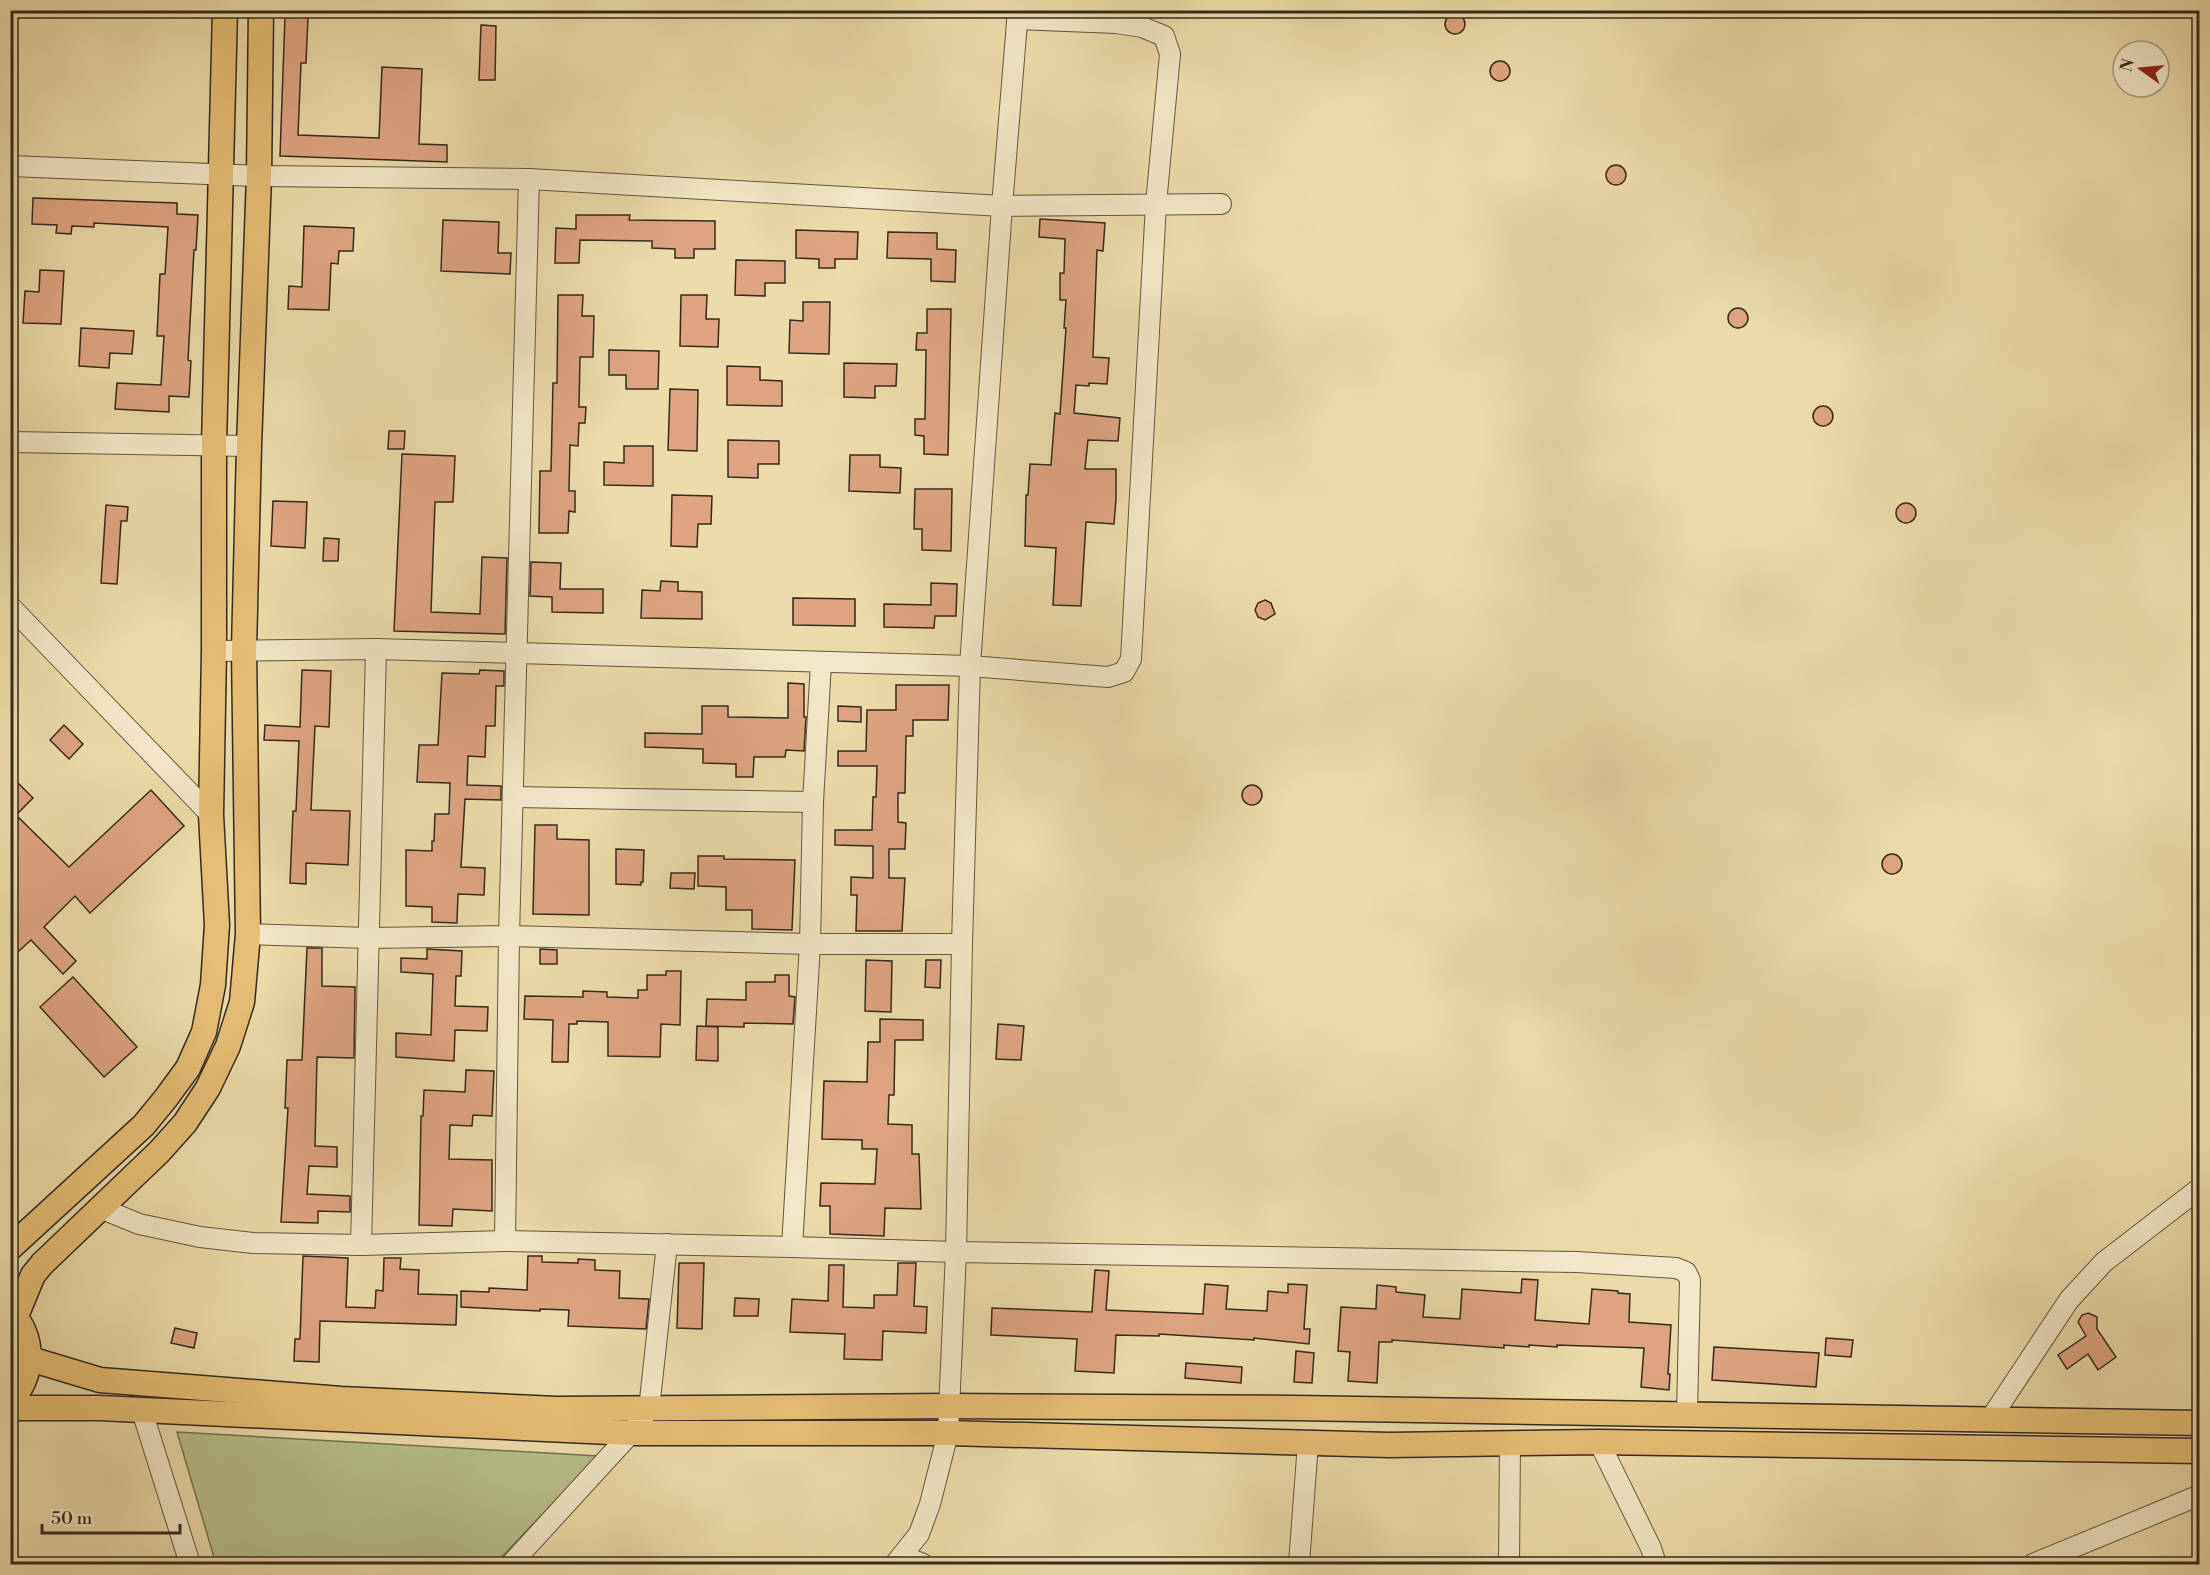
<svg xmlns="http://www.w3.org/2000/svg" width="2210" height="1575" font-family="'Libre Bodoni',serif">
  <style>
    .green { fill: #b7c08a; stroke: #767456; stroke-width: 1.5 }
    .building { fill: #dfa582; stroke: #362921; stroke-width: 1.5 }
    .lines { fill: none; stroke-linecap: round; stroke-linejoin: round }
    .minor-casing { stroke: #645643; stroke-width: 22 }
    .major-casing { stroke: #362921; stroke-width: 27 }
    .minor { stroke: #f3e8c8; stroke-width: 20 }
    .major { stroke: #e6be75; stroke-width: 24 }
  </style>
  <rect width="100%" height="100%" fill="#eddcaa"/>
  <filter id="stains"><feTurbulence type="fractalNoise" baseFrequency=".00333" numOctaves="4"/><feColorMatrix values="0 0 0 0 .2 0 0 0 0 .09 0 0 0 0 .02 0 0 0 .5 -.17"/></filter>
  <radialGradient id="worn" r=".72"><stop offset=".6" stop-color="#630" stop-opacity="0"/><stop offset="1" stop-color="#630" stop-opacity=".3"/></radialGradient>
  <!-- green -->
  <polygon class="green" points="177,1432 598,1456 495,1564 216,1564"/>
  <!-- building -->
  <g class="building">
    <circle cx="1455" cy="24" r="10"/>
    <polygon points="285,16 308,17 306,63 301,63 298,135 379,138 382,67 422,69 419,144 447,145 447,162 280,156"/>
    <polygon points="481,25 496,26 495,80 479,80"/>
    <circle cx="1500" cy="71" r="10"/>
    <circle cx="1616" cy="175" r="10"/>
    <polygon points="33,198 177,203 177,214 198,215 196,250 194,250 188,360 191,361 189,397 169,396 169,412 115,409 117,383 161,385 164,336 157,336 160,274 165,274 168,227 94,223 94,227 72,226 71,234 56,233 57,225 32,224"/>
    <polygon points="576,215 630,215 629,220 715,221 715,249 694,249 694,258 675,258 675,249 652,248 652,241 580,240 579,263 555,263 556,228 576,229"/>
    <polygon points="1040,219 1105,223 1103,251 1097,250 1093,357 1109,358 1107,384 1089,383 1089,386 1076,385 1074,413 1120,418 1118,441 1088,440 1085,469 1116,469 1116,499 1114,524 1086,522 1081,606 1053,605 1056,548 1025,546 1026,495 1028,495 1030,464 1051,465 1055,413 1060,414 1066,328 1064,328 1066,300 1060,300 1060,273 1064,273 1065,239 1039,237"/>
    <polygon points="443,220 499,222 498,253 511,253 510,274 441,271"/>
    <polygon points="304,226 354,228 353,251 339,251 338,264 331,263 329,310 288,309 289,286 302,287"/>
    <polygon points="796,230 858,232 857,259 835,259 835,268 819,268 819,259 796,258"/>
    <polygon points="888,232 937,233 937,249 956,250 955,282 931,281 931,259 887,258"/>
    <polygon points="736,260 785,261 785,283 765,283 765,296 735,295"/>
    <polygon points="40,270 64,271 61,324 23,323 25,291 39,292"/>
    <polygon points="558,295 583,295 582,316 594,316 593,357 580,357 579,407 586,407 585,423 579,423 578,446 570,445 569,491 575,491 575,512 569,511 568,533 539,533 540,471 551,471 553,383 557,383"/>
    <polygon points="681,295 707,295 706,319 719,319 718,347 680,346"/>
    <polygon points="803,302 830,302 829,354 789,353 790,320 803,321"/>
    <circle cx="1738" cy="318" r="10"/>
    <polygon points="927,309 951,309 948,455 924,454 924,436 915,435 915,419 925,419 926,350 916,350 917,333 927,333"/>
    <polygon points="81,328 134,331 132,354 110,353 109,368 79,366"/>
    <polygon points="609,350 659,351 658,389 626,389 626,375 609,375"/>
    <polygon points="844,363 897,364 896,386 875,386 875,398 844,397"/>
    <polygon points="727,366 760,367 760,380 782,381 782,406 727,405"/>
    <polygon points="670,389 698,390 697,451 668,450"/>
    <circle cx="1823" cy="416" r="10"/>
    <polygon points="389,431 405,431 404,449 388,449"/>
    <polygon points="728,440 779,441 779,464 758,464 758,478 728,477"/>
    <polygon points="624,446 653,446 653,486 604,485 604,462 624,463"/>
    <polygon points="402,454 455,456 453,502 435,502 431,612 480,614 482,557 507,558 505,634 394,631"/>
    <polygon points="850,455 880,455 880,467 901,468 900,493 849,491"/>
    <polygon points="915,489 952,489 951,551 922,550 922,529 914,529"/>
    <polygon points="672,495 712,496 711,524 698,524 697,547 671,546"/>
    <polygon points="273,501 307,502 305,548 271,546"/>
    <circle cx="1906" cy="513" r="10"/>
    <polygon points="106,505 128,507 127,521 121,521 117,584 101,583"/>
    <polygon points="324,538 339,539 338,561 323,561"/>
    <polygon points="531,562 561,563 560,589 603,589 603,613 552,612 552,597 530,596"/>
    <polygon points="661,581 678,582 678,591 702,592 702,619 641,618 642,590 660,591"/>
    <polygon points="931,583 957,584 956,616 935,616 934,628 884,627 884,604 931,605"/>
    <polygon points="793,598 855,599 855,626 793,625"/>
    <polygon points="1265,600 1271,603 1275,614 1265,620 1258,617 1255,610 1258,603"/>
    <polygon points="302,670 331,671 329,727 315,726 311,810 350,811 348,865 306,863 306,884 290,883 293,811 296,811 299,741 264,740 265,725 300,727"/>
    <polygon points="480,670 504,671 504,686 496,686 495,726 486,726 485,757 468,756 467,785 501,786 501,800 465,799 461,867 485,868 484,895 458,894 457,923 432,922 432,907 406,906 406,850 432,851 432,841 434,841 435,814 449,814 450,783 417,782 419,745 438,745 442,673 479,674"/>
    <polygon points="788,683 804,684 804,717 806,717 804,751 786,750 785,757 754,757 753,777 736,777 736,764 703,763 703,749 645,747 645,733 702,734 702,706 728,706 728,717 788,718"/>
    <polygon points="896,685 949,685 948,720 913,720 913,736 906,736 905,793 898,793 898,822 906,823 905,849 889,849 889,878 905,878 902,931 856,931 857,895 851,895 851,877 873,878 873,846 835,845 835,830 872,830 873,797 876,797 877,766 838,766 838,751 866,751 867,710 896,710"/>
    <polygon points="838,706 861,707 861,722 838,721"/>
    <polygon points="64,725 83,744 69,759 50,740"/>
    <polygon points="10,775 33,798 16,815 69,867 151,790 184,826 90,913 75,896 44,927 76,961 63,974 31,940 10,959"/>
    <circle cx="1252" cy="795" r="10"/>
    <polygon points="535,825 557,825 557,839 589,840 589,915 533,914"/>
    <polygon points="616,849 644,850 643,882 641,882 641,885 616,884"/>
    <circle cx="1892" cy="864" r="10"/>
    <polygon points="698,856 724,856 724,859 795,860 792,930 752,929 752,910 726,910 726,887 698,886"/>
    <polygon points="671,873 695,873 694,889 670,888"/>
    <polygon points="307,948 322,948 322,986 355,987 354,1058 317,1057 315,1146 337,1147 337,1167 309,1166 307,1194 350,1196 350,1212 318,1211 318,1223 281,1222 288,1108 285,1108 287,1060 302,1060"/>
    <polygon points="427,949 462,951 461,976 456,976 455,1006 488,1007 487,1031 455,1030 454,1061 396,1057 396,1033 431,1035 433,974 401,972 401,958 427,959"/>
    <polygon points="540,949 557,950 557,964 540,964"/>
    <polygon points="866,960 892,961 891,1012 865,1011"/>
    <polygon points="926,960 941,960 940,988 925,987"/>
    <polygon points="666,971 681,971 680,1025 661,1024 660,1057 608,1056 608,1022 577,1021 577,1024 569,1024 568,1062 552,1062 553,1020 524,1019 525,996 583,997 583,991 607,992 607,997 638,998 638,990 647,990 647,975 666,975"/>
    <polygon points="775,975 789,975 789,996 795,997 793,1024 744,1023 744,1027 706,1026 707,999 746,1000 746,982 775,982"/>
    <polygon points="73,977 137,1047 104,1077 40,1007"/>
    <polygon points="880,1019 923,1020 923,1040 895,1040 894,1095 889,1095 888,1124 912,1125 912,1154 919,1154 921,1209 885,1208 884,1236 830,1234 830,1206 820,1206 821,1183 875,1184 877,1149 862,1149 862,1140 822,1139 824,1081 867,1082 868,1042 880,1042"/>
    <polygon points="998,1024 1024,1026 1021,1060 996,1059"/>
    <polygon points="697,1026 718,1027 718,1061 696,1060"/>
    <polygon points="466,1070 494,1071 492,1116 473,1115 472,1126 450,1125 449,1159 492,1160 492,1211 453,1209 452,1226 419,1225 421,1116 423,1116 424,1090 465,1092"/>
    <polygon points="303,1256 348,1258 346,1307 375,1308 376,1290 383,1291 384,1258 401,1258 400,1269 419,1270 418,1294 457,1295 456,1325 320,1321 319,1362 294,1361 295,1339 300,1339"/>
    <polygon points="528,1256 542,1256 542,1262 578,1263 578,1259 595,1260 595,1270 620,1271 619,1298 649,1299 646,1329 568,1326 569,1310 540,1309 540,1311 461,1307 461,1291 489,1292 489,1288 527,1290"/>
    <polygon points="679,1263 704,1263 702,1329 677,1328"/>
    <polygon points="898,1263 916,1263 914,1306 927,1307 926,1333 883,1331 882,1360 844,1359 845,1334 790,1332 792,1299 828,1301 829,1265 844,1265 843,1307 874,1308 874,1295 897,1295"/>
    <polygon points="1095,1270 1109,1271 1106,1310 1203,1314 1205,1284 1228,1286 1226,1309 1267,1311 1268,1291 1288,1293 1288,1284 1307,1285 1304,1329 1310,1329 1309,1344 1254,1338 1254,1340 1159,1334 1159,1336 1116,1335 1114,1373 1075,1371 1077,1339 991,1335 992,1308 1092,1312"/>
    <polygon points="1522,1279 1538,1280 1535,1320 1589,1324 1592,1289 1618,1291 1618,1293 1630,1294 1629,1322 1671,1325 1668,1374 1670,1374 1669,1390 1641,1387 1644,1348 1557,1345 1557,1347 1529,1345 1529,1347 1504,1345 1504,1348 1392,1340 1392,1342 1379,1342 1377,1383 1348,1381 1350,1352 1338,1351 1341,1307 1376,1309 1377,1285 1396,1287 1396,1292 1425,1295 1423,1317 1460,1319 1462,1289 1521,1293"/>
    <polygon points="735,1298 759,1299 758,1316 734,1316"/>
    <polygon points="2088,1313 2097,1317 2097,1329 2116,1357 2098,1370 2088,1354 2067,1369 2058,1355 2086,1336 2078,1322 2082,1315"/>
    <polygon points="175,1328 197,1333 194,1348 171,1343"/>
    <polygon points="1826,1338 1853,1340 1851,1357 1825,1355"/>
    <polygon points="1714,1347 1819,1353 1816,1387 1712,1380"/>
    <polygon points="1296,1351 1314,1353 1312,1383 1294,1382"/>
    <polygon points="1186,1363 1242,1367 1241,1383 1185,1378"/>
  </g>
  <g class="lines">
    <defs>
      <g id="minor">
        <polyline points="10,166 259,176 529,179 1002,206 1221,204"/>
        <polyline points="10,442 249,446"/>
        <polyline points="10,606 211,815"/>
        <polyline points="214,651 376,649 970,666 1108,677 1124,672 1131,659 1156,204 1170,54 1164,36 1142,27 1116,23 1017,19"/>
        <polyline points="513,797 813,802"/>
        <polyline points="248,934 368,938 509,936 810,944 962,944"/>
        <polyline points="100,1208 139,1224 200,1237 253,1243 361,1245 505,1241 792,1247 956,1252 1577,1262 1676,1268 1686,1272 1690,1280 1687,1413"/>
        <polyline points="505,1241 509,936 529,179"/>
        <polyline points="361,1245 376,649"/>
        <polyline points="792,1247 810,944 813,802 821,663"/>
        <polyline points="142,1411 190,1564"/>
        <polyline points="1991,1418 2069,1300 2104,1262 2200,1188"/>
        <polyline points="1599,1442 1651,1548 1656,1564"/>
        <polyline points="903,1556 923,1564"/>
        <polyline points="511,1564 631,1433 649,1409 667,1244"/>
        <polyline points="895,1564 919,1534 930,1504 948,1433 956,1252 962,944 970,666 1002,206 1018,10"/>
        <polyline points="1299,1564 1308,1443"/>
        <polyline points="1509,1564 1510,1443"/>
        <polyline points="2033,1564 2200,1495"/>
      </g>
      <g id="major">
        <polyline points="10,1248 144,1125 166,1098 188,1068 204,1032 213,985 217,925 211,815 214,651 214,445 225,10"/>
        <path d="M 10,1311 C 35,1337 35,1375 10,1401"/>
        <polyline points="16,1316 33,1275 42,1264 159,1152 185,1123 208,1088 228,1046 242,1002 248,934 244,650 249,446 259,176 261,10"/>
        <polyline points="30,1359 100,1380 341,1399 556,1409 949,1406 1295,1408 2200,1423"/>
        <polyline points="10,1408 99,1408 631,1433 948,1433 1389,1445 1599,1442 2200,1451"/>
      </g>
    </defs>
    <!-- minor casing -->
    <use href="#minor" class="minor-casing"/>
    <!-- major casing -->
    <use href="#major" class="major-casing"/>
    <!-- minor -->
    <use href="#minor" class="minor"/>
    <!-- major -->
    <use href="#major" class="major"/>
  </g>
  <!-- margin -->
  <rect width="2210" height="1575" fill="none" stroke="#eddcaa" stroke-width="36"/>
  <rect x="12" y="12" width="2186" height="1551" fill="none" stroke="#362921" stroke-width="3"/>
  <rect x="18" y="18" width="2174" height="1539" fill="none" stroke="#362921" stroke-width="1.5"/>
  <!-- north arrow -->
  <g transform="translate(2141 69) rotate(285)"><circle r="28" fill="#f3e8c8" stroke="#a79c85" stroke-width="1.5"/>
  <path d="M0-4.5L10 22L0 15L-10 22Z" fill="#8f2418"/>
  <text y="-9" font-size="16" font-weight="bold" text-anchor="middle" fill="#362921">N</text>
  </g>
  <!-- scale -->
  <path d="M42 1524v9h138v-9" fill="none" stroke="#362921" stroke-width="3"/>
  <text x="51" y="1524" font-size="18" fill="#362921" stroke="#f3e8c8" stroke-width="4.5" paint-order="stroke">50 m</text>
  <rect width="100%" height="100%" filter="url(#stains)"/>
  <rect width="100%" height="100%" fill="url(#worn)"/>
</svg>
